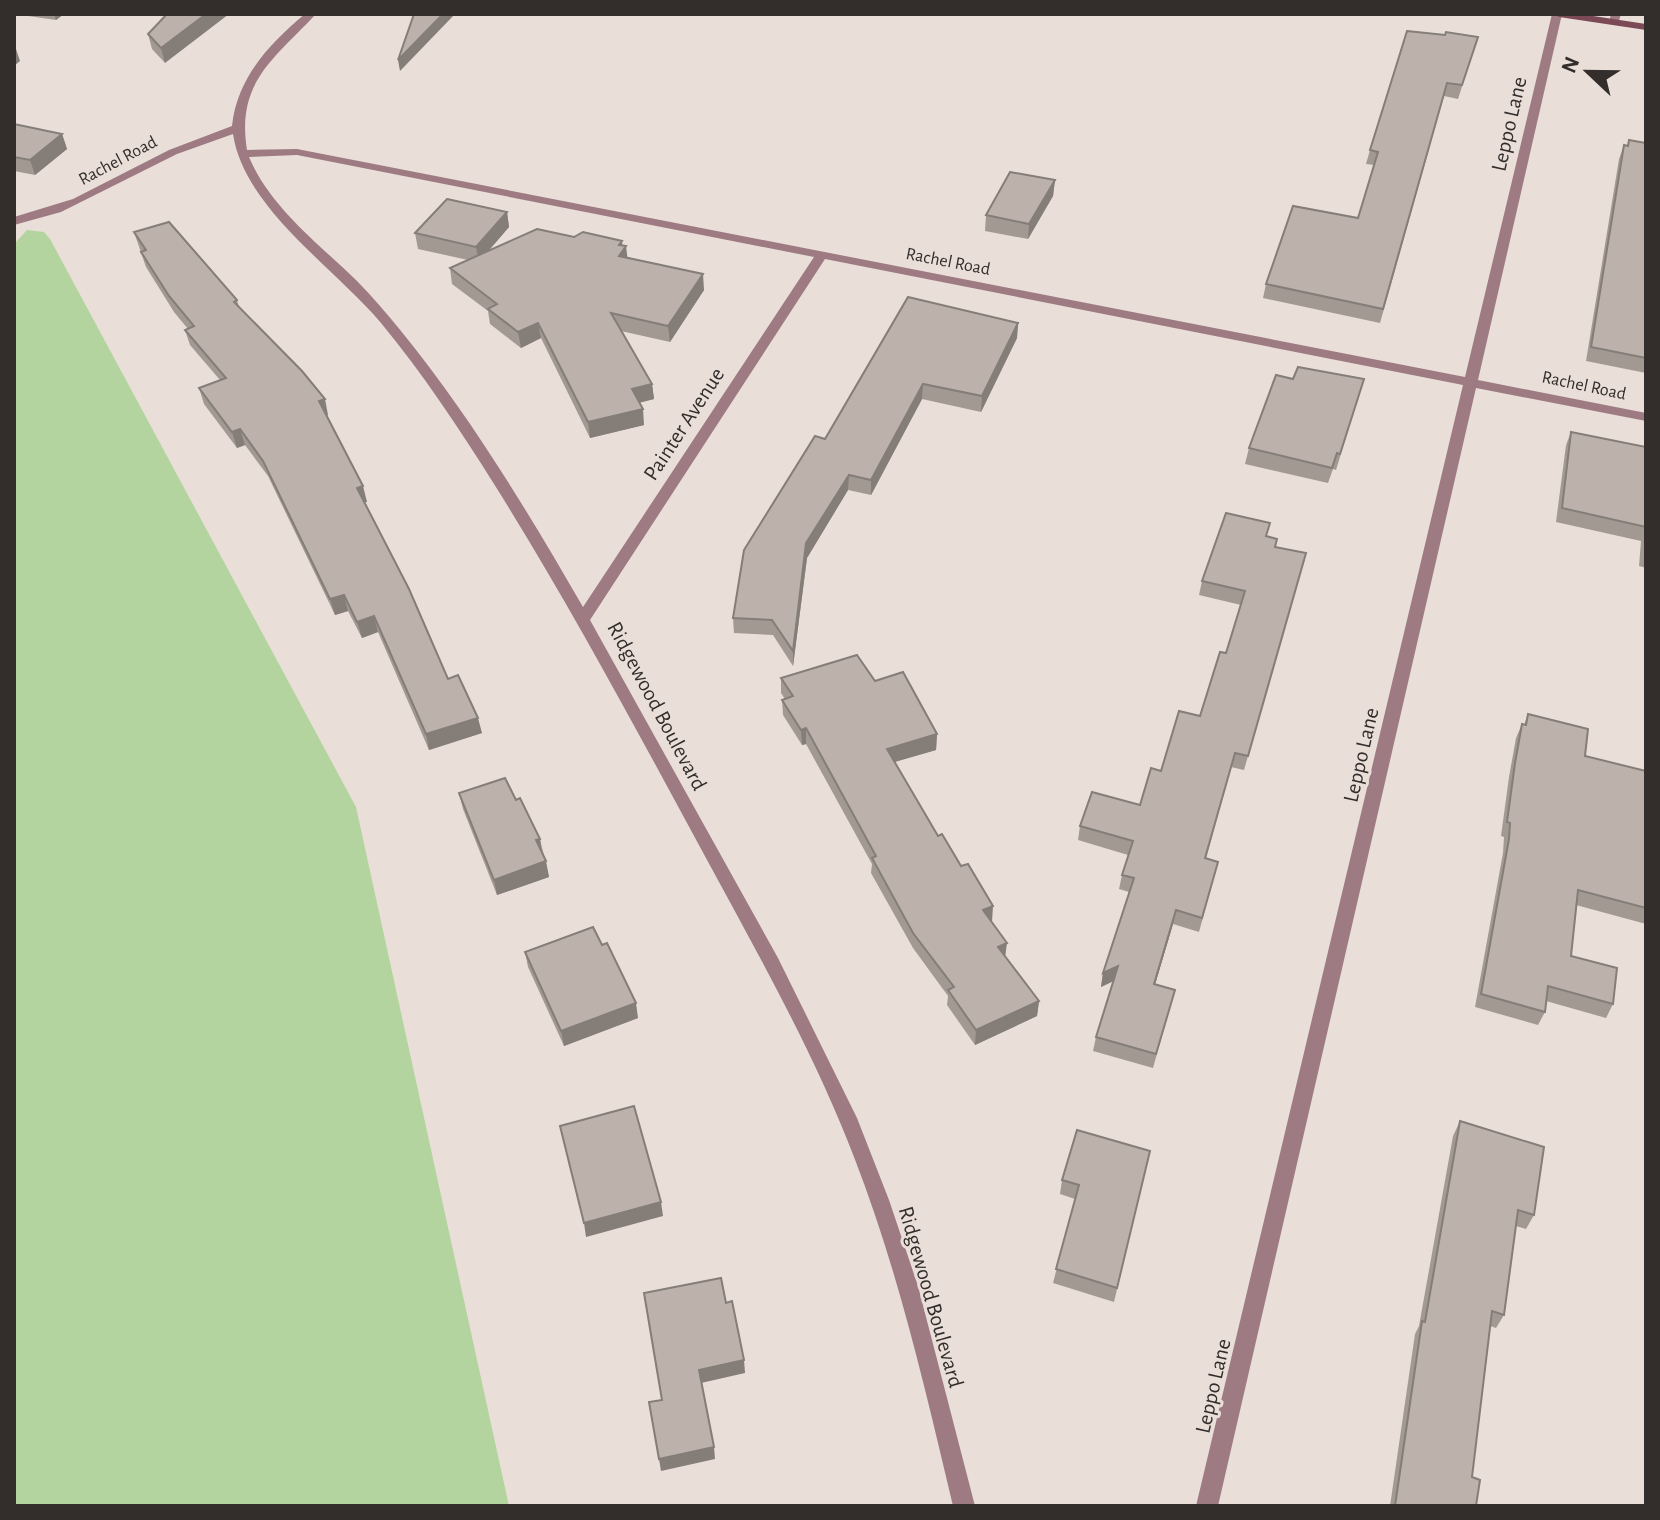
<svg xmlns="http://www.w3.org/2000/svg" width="1660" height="1520" font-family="'Alegreya Sans',sans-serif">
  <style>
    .green { fill: #b3d39f }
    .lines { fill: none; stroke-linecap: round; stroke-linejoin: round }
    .lane { fill: #9e7b82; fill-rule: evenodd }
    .street { fill: #9e7b82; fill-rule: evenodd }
    .secondary { fill: #7b4a56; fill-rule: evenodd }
    .wall { fill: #a39993 }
    .shaded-wall { fill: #847d78 }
    .building { fill: #bdb2ab; stroke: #847d78; stroke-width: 2 }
    .labels { text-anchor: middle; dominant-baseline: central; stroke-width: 6; stroke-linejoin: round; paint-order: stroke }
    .far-street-label { font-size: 18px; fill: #332e2c; stroke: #eadfd8 }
    .street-label { font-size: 22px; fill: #332e2c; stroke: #eadfd8 }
  </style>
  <rect width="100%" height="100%" fill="#eadfd8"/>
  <!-- green -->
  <polygon class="green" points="27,230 44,232 50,239 356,807 509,1506 14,1506 14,244"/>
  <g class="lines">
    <!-- lane -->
    <polygon class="lane" points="1611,14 1621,14 1618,24 1609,22"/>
    <!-- street -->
    <path class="street" d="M 305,14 L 316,14 C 274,59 236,82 247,150 L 297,149 L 1465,377 L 1552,14 L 1562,14 L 1478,380 L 1646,413 L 1646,421 L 1476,388 L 1218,1506 L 1196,1506 L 1463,385 L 825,259 L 590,620 L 778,958 L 857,1118 L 889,1200 L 918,1286 L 975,1506 L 953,1506 C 925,1388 898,1270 854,1157 C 813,1050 755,949 700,847 C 634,725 568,602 494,484 C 459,428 423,374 381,323 C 334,267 244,208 233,134 L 177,154 L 61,212 L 14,225 L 14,217 L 73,199 L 169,150 L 232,126 C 237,78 269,44 305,14 ZM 297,155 L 814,257 L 583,607 C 528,512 471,417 401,331 C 387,314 373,297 357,281 C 319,244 270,207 249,157 Z"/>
    <!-- secondary -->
    <polygon class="secondary" points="1554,14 1580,14 1646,24 1646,30 1559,17"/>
  </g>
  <!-- wall -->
  <g class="wall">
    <polygon points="14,14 64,14 56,20"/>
    <polygon points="167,14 165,63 152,49 148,34"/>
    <polygon points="1445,35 1478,37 1458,99 1444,96 1380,323 1263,298 1266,284 1358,218 1374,165 1366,164 1370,150"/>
    <polygon points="14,124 62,134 67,149 35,175 14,171"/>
    <polygon points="1629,140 1646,143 1646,373 1586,361 1619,159 1624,145 1627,146"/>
    <polygon points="1055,180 1053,196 1028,239 985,231 986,215"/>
    <polygon points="507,212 509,227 488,251 574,237 622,245 627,258 704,290 670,342 621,331 652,384 654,399 639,403 644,425 590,438 541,338 521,348 490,324 488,311 452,284 450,268 468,260 418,249 415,233"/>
    <polygon points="134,232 237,300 239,307 328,415 326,415 367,502 365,502 448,679 482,733 429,750 378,632 362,638 348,611 335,615 268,476 245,445 237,448 204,404 199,388 220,380 190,345 185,330 188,329 174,312 146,267"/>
    <polygon points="1018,323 1017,338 981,412 922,399 871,495 848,490 807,558 793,666 773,635 734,633 733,618 825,439"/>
    <polygon points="1359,395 1336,470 1333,469 1328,483 1245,464 1249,448"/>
    <polygon points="1571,432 1646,447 1646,568 1639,566 1641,541 1556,522 1566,445"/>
    <polygon points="1267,536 1275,547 1306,554 1244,770 1231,767 1206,859 1218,862 1199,932 1173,924 1155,984 1171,1004 1153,1068 1093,1051 1096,1037 1114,981 1101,987 1103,973 1129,892 1119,889 1122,875 1128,855 1078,840 1080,826 1140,805 1161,771 1200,716 1226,653 1241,605 1199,595 1202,581"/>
    <polygon points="781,678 875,681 937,734 936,750 895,762 938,836 991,922 1005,956 1039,1001 1037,1016 975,1045 947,1005 948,996 913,948 871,873 872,864 806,744 802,745 783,715 782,700 785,699 781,693"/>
    <polygon points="1528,714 1585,756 1646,771 1646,924 1576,905 1571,956 1613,1004 1606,1018 1546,1001 1545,1012 1538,1025 1475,1007 1503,853 1504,837 1501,836 1509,777 1516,738 1522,724 1524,725"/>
    <polygon points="459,793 516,800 540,839 549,877 497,895 463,809"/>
    <polygon points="525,952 638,1018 564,1046 528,967"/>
    <polygon points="1460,1121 1534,1215 1526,1229 1516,1226 1504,1315 1496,1328 1490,1326 1472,1477 1476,1506 1390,1506 1415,1334 1419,1326 1453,1136"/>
    <polygon points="1150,1151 1114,1302 1053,1283 1075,1199 1060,1194 1062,1180"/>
  </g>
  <!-- shaded-wall -->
  <g class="shaded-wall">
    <polygon points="54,14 64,14 56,20"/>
    <polygon points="206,14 229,14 165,63 161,48"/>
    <polygon points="443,14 455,14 400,71 398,60"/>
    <polygon points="15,46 20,61 14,66 14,47"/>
    <polygon points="62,134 67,149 35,175 30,160"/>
    <polygon points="1055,180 1053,196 1028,239 1029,224"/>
    <polygon points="507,212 509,227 479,262 476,247"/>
    <polygon points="622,241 623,250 626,246 628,262 620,271 619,245"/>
    <polygon points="703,274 704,290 670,342 668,326"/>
    <polygon points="538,323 541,338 521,348 518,332"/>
    <polygon points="1018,323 1017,338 981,412 982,396"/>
    <polygon points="652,384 654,399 633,404 632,389"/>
    <polygon points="923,384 922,399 871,495 871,480"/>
    <polygon points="325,399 328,415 323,417 319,401"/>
    <polygon points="643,409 644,425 590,438 588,422"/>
    <polygon points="240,429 245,445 237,448 232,432"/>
    <polygon points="849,475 848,490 807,558 793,666 793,651 806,543"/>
    <polygon points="363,486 367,502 361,503 357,488"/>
    <polygon points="344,595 348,611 335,615 330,599"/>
    <polygon points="374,616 378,632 362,638 357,622"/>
    <polygon points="478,718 482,733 429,750 426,734"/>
    <polygon points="806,728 806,744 802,745 801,730"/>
    <polygon points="937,734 936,750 887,764 887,749"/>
    <polygon points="540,839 542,855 536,840"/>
    <polygon points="546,861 549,877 497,895 494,880"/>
    <polygon points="993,906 992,922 983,910"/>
    <polygon points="1176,910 1173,924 1151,998 1154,984"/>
    <polygon points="1007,943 1005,958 998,947"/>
    <polygon points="1118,966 1115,980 1101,987 1103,973"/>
    <polygon points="1039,1001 1037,1016 975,1045 976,1030"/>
    <polygon points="636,1003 638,1018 564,1046 561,1031"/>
    <polygon points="661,1202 663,1216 586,1237 584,1223"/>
    <polygon points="744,1360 745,1373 701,1383 699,1370"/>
    <polygon points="714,1447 715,1459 661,1471 659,1459"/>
  </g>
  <!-- building -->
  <g class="building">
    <polygon points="167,14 206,14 161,48 148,34"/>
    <polygon points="414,14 443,14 398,60"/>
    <polygon points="1407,31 1445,35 1446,32 1478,37 1462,85 1447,83 1383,309 1266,284 1293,206 1358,218 1378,152 1370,150"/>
    <polygon points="14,124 62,134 30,160 14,157"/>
    <polygon points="1629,140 1646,143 1646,358 1591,347 1624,145 1628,146"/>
    <polygon points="1010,172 1055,180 1029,224 986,215"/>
    <polygon points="447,199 507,212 476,247 415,233"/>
    <polygon points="169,222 237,300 234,302 302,371 325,399 319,401 363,486 357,488 409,589 448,679 458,675 478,718 426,734 374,616 357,622 344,595 330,599 263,461 240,429 232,432 199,388 226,378 185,330 194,326 169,296 141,252 146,250 134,232"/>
    <polygon points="537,229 574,237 583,232 622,241 619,245 626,246 619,256 703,274 668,326 611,313 652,384 632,389 643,409 588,422 538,323 518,332 488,309 497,304 450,268"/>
    <polygon points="908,297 1018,323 982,396 923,384 871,480 849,475 806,543 793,651 772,620 733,618 744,550 815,436 825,439"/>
    <polygon points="1298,367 1364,379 1340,454 1337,453 1332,468 1249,448 1276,375 1293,379"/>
    <polygon points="1571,432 1646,447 1646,527 1562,508"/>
    <polygon points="1226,513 1270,523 1266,536 1277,539 1275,547 1306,553 1248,756 1235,753 1205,858 1218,862 1202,918 1176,910 1154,984 1175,990 1156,1054 1096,1037 1118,966 1103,973 1134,878 1122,875 1133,841 1080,826 1092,792 1140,805 1151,768 1161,771 1179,711 1200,716 1220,652 1226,653 1245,591 1202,581"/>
    <polygon points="857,655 875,681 903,672 937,734 887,749 938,836 942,834 961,866 968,864 993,906 983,910 1007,943 998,947 1039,1001 976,1030 948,990 954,987 913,933 872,858 876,856 806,728 801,730 782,700 793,696 781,678"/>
    <polygon points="1528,714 1588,729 1585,756 1646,771 1646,908 1578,890 1571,956 1617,968 1613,1004 1548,986 1545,1012 1481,994 1509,839 1510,823 1507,822 1515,763 1522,724 1526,725"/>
    <polygon points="505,778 516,800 520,798 540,839 536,840 546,861 494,880 459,793"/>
    <polygon points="593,927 602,945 607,943 636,1003 561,1031 525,952"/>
    <polygon points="634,1106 661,1202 584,1223 560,1126"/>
    <polygon points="1460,1121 1544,1147 1534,1215 1518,1210 1504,1315 1492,1311 1472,1477 1480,1480 1476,1506 1395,1506 1422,1321 1425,1322"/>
    <polygon points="1077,1130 1150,1151 1117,1288 1056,1269 1079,1185 1062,1180"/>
    <polygon points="721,1278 726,1303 732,1301 744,1360 699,1370 714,1447 659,1459 649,1402 662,1400 644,1293"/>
  </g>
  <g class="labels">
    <!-- far-street labels -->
    <g class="far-street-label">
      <text transform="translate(118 161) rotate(-28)">Rachel Road</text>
      <text transform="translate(948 262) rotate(11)">Rachel Road</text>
      <text transform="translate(1584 386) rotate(12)">Rachel Road</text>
    </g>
    <!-- street labels -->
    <g class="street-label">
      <text transform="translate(1509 124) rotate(-77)">Leppo Lane</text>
      <text transform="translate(684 424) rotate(-57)">Painter Avenue</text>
      <text transform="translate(657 706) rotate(62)">Ridgewood Boulevard</text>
      <text transform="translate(1361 755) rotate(-77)">Leppo Lane</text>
      <text transform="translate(931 1297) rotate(74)">Ridgewood Boulevard</text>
      <text transform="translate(1213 1386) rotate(-77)">Leppo Lane</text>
    </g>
  </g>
  <!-- border -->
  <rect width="1660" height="1520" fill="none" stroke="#332e2c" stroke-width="32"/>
  <!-- north arrow -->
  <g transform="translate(1588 72) rotate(292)" stroke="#eadfd8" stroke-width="6" paint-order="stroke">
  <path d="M0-6L14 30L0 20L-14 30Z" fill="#332e2c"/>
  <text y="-12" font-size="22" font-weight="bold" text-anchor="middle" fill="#332e2c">N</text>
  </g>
</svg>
